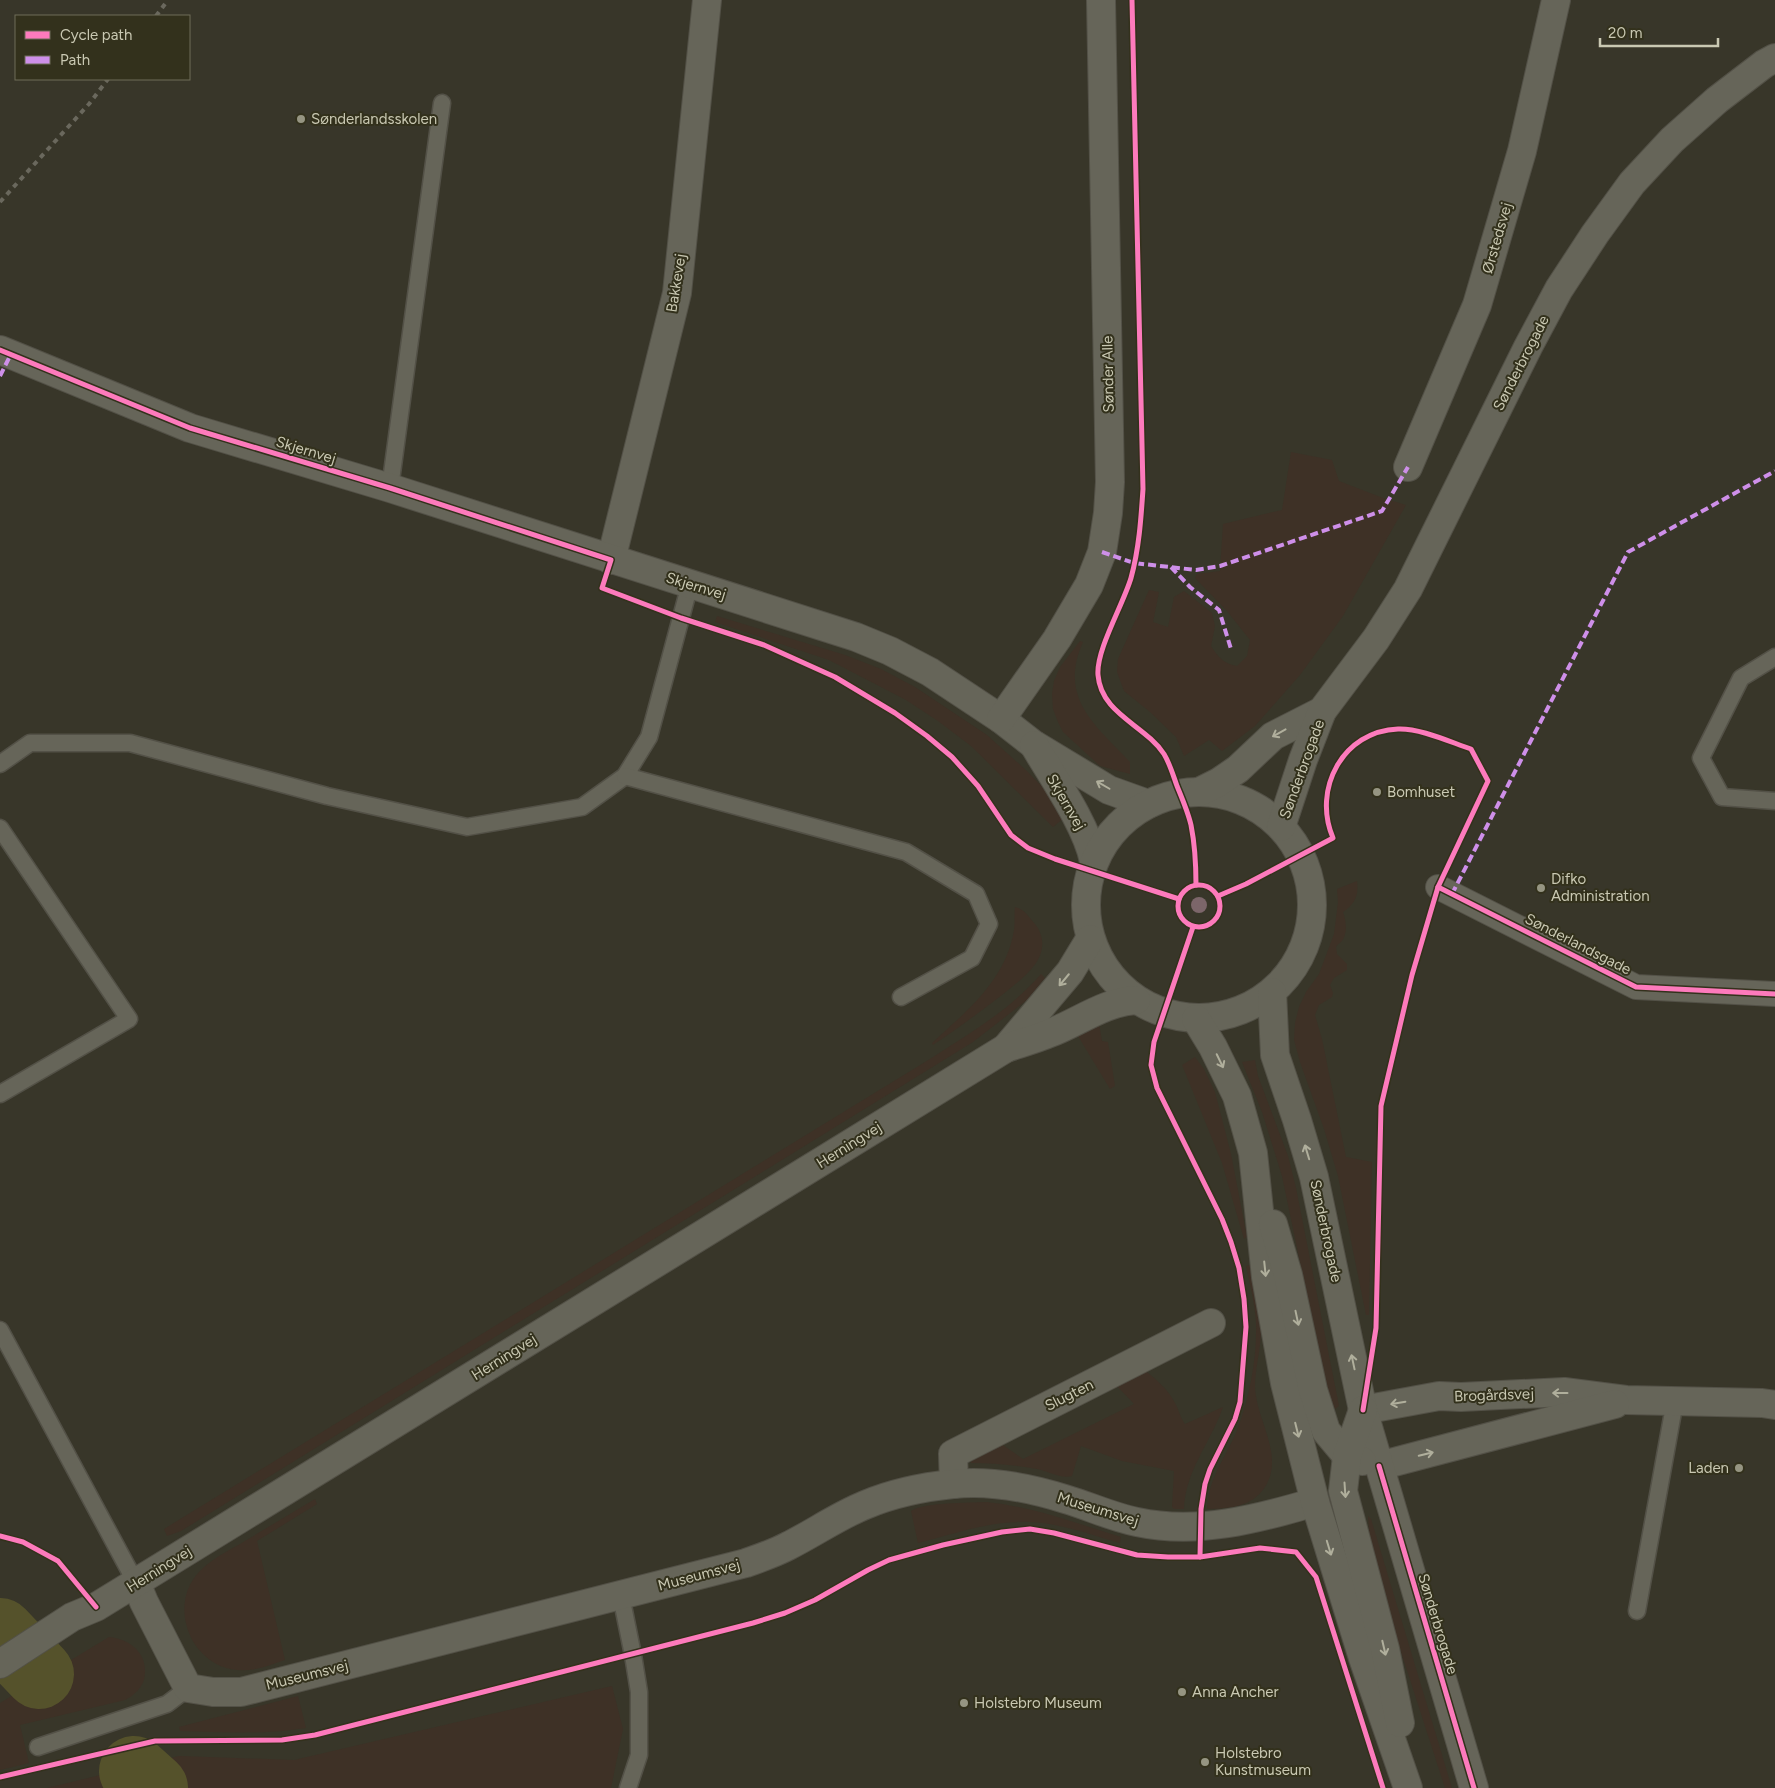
<svg xmlns="http://www.w3.org/2000/svg" width="1775" height="1788" font-family="Figtree,sans-serif">
  <style>
    .green { fill: #3e3126 }
    .lines { fill: none; stroke-linecap: round; stroke-linejoin: round }
    .river { stroke: #55522b; stroke-width: 70 }
    .service-casing { stroke: #535147; stroke-width: 19 }
    .pedestrian-casing { stroke: #535147; stroke-width: 26 }
    .minor-casing { stroke: #535147; stroke-width: 30 }
    .tertiary-casing { stroke: #535147; stroke-width: 30 }
    .service { stroke: #666559; stroke-width: 16 }
    .pedestrian { stroke: #666559; stroke-width: 24 }
    .minor { stroke: #666559; stroke-width: 28 }
    .tertiary { stroke: #666559; stroke-width: 28 }
    .rail { stroke: #6a685d; stroke-width: 4; stroke-dasharray: 5 5; stroke-linecap: butt }
    .quiet { stroke: #ce8fe9; stroke-width: 4; stroke-dasharray: 8 4; stroke-linecap: butt }
    .cycleway-casing { stroke: #33311c; stroke-width: 8 }
    .cycleway { stroke: #fd7abc; stroke-width: 5 }
    .tree { fill: #7c666a }
    .oneway { stroke: #b0af9c }
    .poi-dot { fill: #969582; stroke: #33311c; stroke-width: 2 }
    .labels { text-anchor: middle; dominant-baseline: central; stroke-width: 4; stroke-linejoin: round; paint-order: stroke }
    .poi-label { font-size: 15px; fill: #c9c8b2; stroke: #33311c; text-anchor: start }
    .street-label { font-size: 15px; fill: #c9c8b2; stroke: #33311c }
  </style>
  <rect width="100%" height="100%" fill="#383629"/>
  <!-- green -->
  <g class="green">
    <path d="M 1291,452 L 1332,460 L 1339,481 L 1383,498 L 1406,505 L 1343,616 L 1300,675 L 1255,726 L 1222,751 L 1209,740 L 1184,756 L 1176,737 L 1150,712 L 1124,691 L 1117,672 L 1118,659 L 1149,590 L 1159,592 L 1153,622 L 1168,627 L 1174,597 L 1184,591 L 1212,613 L 1215,626 L 1211,646 C 1218,657 1224,664 1237,666 L 1247,656 L 1250,640 L 1227,611 L 1195,578 L 1197,574 L 1220,571 L 1223,524 L 1282,510 Z"/>
    <polygon points="717,616 845,655 881,669 915,687 987,735 1027,771 1051,796 1064,818 1053,827 971,746 938,721 906,700 829,660 715,622"/>
    <path d="M 1080,641 L 1083,642 C 1058,698 1095,725 1130,762 L 1130,774 L 1100,766 L 1063,732 L 1058,722 L 1053,709 L 1052,694 L 1054,681 L 1060,667 Z"/>
    <path d="M 1357,881 C 1359,895 1355,904 1343,912 C 1346,920 1348,933 1342,941 C 1340,943 1337,945 1336,947 L 1337,954 L 1347,964 L 1347,970 L 1334,978 L 1330,985 L 1333,993 L 1332,997 L 1319,1005 L 1315,1015 L 1322,1039 L 1346,1157 L 1372,1162 L 1369,1315 L 1366,1315 L 1338,1176 L 1324,1129 L 1300,1062 L 1294,1040 L 1295,1023 L 1299,1007 L 1306,992 L 1319,974 L 1334,934 L 1338,902 L 1337,889 Z"/>
    <path d="M 1015,907 C 1024,909 1028,916 1035,924 C 1044,935 1045,950 1036,963 C 1027,976 1014,985 1002,995 C 980,1012 957,1029 933,1045 L 932,1043 C 967,1011 1006,980 1014,930 C 1015,923 1014,914 1015,907 Z"/>
    <path d="M 1041,974 L 1045,978 L 1027,1000 L 973,1042 L 181,1531 L 167,1536 L 164,1529 L 930,1059 C 969,1034 1010,1010 1041,974 Z"/>
    <polygon points="1099,1023 1102,1041 1108,1042 1115,1086 1110,1089 1075,1031"/>
    <polygon points="1195,1057 1204,1069 1215,1092 1231,1154 1247,1237 1244,1239 1222,1163 1182,1065"/>
    <polygon points="1255,1060 1258,1076 1288,1156 1296,1188 1339,1406 1335,1409 1327,1392 1282,1176 1262,1112 1242,1062"/>
    <path d="M 1250,1265 C 1253,1284 1261,1311 1261,1330 C 1261,1349 1255,1368 1255,1387 C 1256,1420 1285,1455 1265,1487 C 1251,1508 1229,1508 1207,1509 C 1208,1478 1227,1456 1238,1428 C 1250,1395 1257,1358 1256,1323 C 1255,1304 1250,1285 1246,1266 Z"/>
    <path d="M 1143,1369 C 1155,1378 1168,1389 1175,1403 C 1179,1410 1180,1417 1185,1424 L 1223,1407 C 1211,1442 1185,1471 1184,1509 L 1174,1509 L 1172,1507 L 1174,1471 L 1122,1461 L 1081,1446 L 1072,1476 C 1061,1479 1048,1471 1037,1469 C 1015,1465 993,1463 971,1463 L 970,1458 L 1000,1443 L 1023,1459 L 1134,1404 L 1116,1385 Z"/>
    <path d="M 315,1499 L 317,1504 L 257,1541 L 285,1660 C 270,1665 254,1672 237,1670 C 191,1666 167,1606 199,1572 C 210,1560 226,1552 240,1544 C 265,1529 290,1514 315,1499 Z"/>
    <path d="M 986,1502 C 1035,1507 1075,1523 1121,1537 L 1120,1543 C 1091,1535 1060,1523 1030,1522 C 992,1520 954,1534 918,1543 L 911,1511 C 923,1502 971,1503 986,1502 Z"/>
    <polygon points="1368,1516 1371,1519 1452,1788 1445,1788 1371,1559"/>
    <path d="M 109,1637 C 132,1639 150,1656 144,1680 C 142,1685 139,1690 135,1693 C 133,1696 128,1698 125,1700 L 20,1725 L 29,1763 L 0,1770 L 0,1703 Z"/>
    <polygon points="612,1686 623,1729 611,1788 47,1788 179,1756 294,1760"/>
    <path d="M 298,1696 L 306,1728 C 264,1735 222,1732 180,1731 L 179,1727 Z"/>
  </g>
  <g class="lines">
    <!-- river -->
    <g class="river">
      <polyline points="0,1633 39,1674"/>
      <polyline points="134,1771 153,1788"/>
    </g>
    <defs>
      <g id="service">
        <polyline points="390,488 442,103"/>
        <polyline points="1775,657 1741,678 1701,758 1722,797 1775,801"/>
        <polyline points="0,764 30,743 130,743 327,796 467,827 582,807 625,776 649,737 690,584"/>
        <polyline points="625,776 906,852 976,894 989,924 972,958 901,997"/>
        <polyline points="0,828 129,1019 0,1094"/>
        <polyline points="0,1330 136,1583"/>
        <polyline points="621,1596 633,1655 639,1692 639,1755 628,1788"/>
        <polyline points="1637,1611 1675,1401"/>
        <polyline points="38,1747 167,1704 188,1688"/>
      </g>
      <polyline id="pedestrian" points="1438,887 1636,987 1775,994"/>
      <g id="minor">
        <polyline points="1408,467 1477,305 1522,151 1556,0"/>
        <polyline points="611,560 677,293 707,0"/>
        <polyline points="1363,1410 1439,1396 1461,1397 1564,1392 1626,1400 1762,1403 1775,1405"/>
        <polyline points="1379,1466 1615,1404"/>
        <polyline points="954,1484 953,1454 1211,1323"/>
        <path d="M 136,1583 L 144,1602 L 188,1688 L 213,1692 L 241,1692 L 746,1563 C 760,1558 775,1553 788,1546 C 814,1533 838,1516 865,1505 C 893,1493 923,1487 953,1484 C 990,1480 1030,1488 1065,1499 C 1089,1506 1112,1517 1137,1522 C 1197,1535 1258,1519 1315,1502"/>
      </g>
      <g id="tertiary">
        <polyline points="0,350 190,428 390,488 856,637 890,651 930,672 1001,719 1033,744 1109,790 1148,804"/>
        <polyline points="1001,719 1057,639 1089,585 1102,552 1108,513 1110,482 1101,0"/>
        <path d="M 1034,745 C 1054,779 1086,824 1094,861"/>
        <circle cx="1199" cy="905" r="113"/>
        <polyline points="1199,792 1219,782 1238,769 1273,736 1322,711"/>
        <polyline points="1281,827 1303,760 1322,711 1376,639 1408,589 1528,347 1559,289 1595,234 1632,183 1672,140 1717,100 1764,64 1775,58"/>
        <polyline points="1272,992 1275,1055 1297,1120 1314,1177 1363,1410 1474,1788"/>
        <polyline points="1196,1019 1213,1047 1237,1096 1253,1153 1266,1277 1285,1383 1315,1502 1363,1658 1408,1788"/>
        <polyline points="1006,1048 1070,972 1090,939"/>
        <polyline points="1273,1224 1288,1275 1313,1390 1326,1431 1347,1456 1362,1461"/>
        <polyline points="1363,1410 1347,1456 1343,1491 1385,1649 1400,1723"/>
        <path d="M 0,1664 L 72,1617 L 96,1607 L 1006,1048 C 1021,1043 1036,1039 1050,1033 C 1079,1022 1104,1002 1136,1000"/>
      </g>
    </defs>
    <!-- service casing -->
    <use href="#service" class="service-casing"/>
    <!-- pedestrian casing -->
    <use href="#pedestrian" class="pedestrian-casing"/>
    <!-- minor casing -->
    <use href="#minor" class="minor-casing"/>
    <!-- tertiary casing -->
    <use href="#tertiary" class="tertiary-casing"/>
    <!-- service -->
    <use href="#service" class="service"/>
    <!-- pedestrian -->
    <use href="#pedestrian" class="pedestrian"/>
    <!-- minor -->
    <use href="#minor" class="minor"/>
    <!-- tertiary -->
    <use href="#tertiary" class="tertiary"/>
    <!-- rail -->
    <g class="rail">
      <polyline points="156,16 168,0"/>
      <polyline points="0,202 89,104 108,79"/>
    </g>
    <!-- quiet -->
    <g class="quiet">
      <polyline points="0,376 11,354"/>
      <polyline points="1102,552 1134,563 1196,570 1220,566 1382,511 1408,467"/>
      <polyline points="1171,567 1190,587 1219,610 1231,649"/>
      <polyline points="1452,894 1628,552 1775,471"/>
    </g>
    <defs>
      <g id="cycleway">
        <path d="M 1132,0 L 1143,489 C 1141,519 1139,549 1131,578 C 1123,605 1096,650 1098,675 C 1101,714 1145,725 1164,754 C 1170,764 1173,775 1177,786 C 1182,798 1188,812 1191,825 C 1195,845 1196,865 1196,885"/>
        <polyline points="0,350 190,428 390,488 611,560 602,588 681,618 764,645 835,677 895,713 927,736 952,757 978,786 1011,835 1028,848 1055,859 1179,899"/>
        <circle cx="1199" cy="906" r="21"/>
        <polyline points="1438,887 1636,987 1775,994"/>
        <path d="M 1218,896 L 1246,884 L 1333,838 C 1312,789 1343,731 1398,729 C 1420,728 1450,742 1471,749 L 1488,781 L 1438,887 L 1412,975 L 1381,1106 L 1376,1328 L 1363,1410"/>
        <polyline points="1193,927 1154,1042 1151,1065 1157,1088 1222,1219 1231,1242 1239,1268 1244,1299 1246,1327 1240,1402 1235,1419 1210,1469 1205,1484 1201,1509 1200,1557"/>
        <polyline points="1379,1466 1474,1788"/>
        <polyline points="0,1536 23,1542 58,1561 96,1607"/>
        <polyline points="0,1777 155,1741 282,1740 315,1735 753,1623 785,1613 815,1600 868,1570 889,1560 943,1545 1002,1532 1030,1529 1054,1533 1137,1555 1168,1557 1200,1557 1260,1548 1296,1552 1316,1577 1383,1788"/>
      </g>
    </defs>
    <!-- cycleway casing -->
    <use href="#cycleway" class="cycleway-casing"/>
    <!-- cycleway -->
    <use href="#cycleway" class="cycleway"/>
  </g>
  <!-- trees -->
  <circle class="tree" cx="1199" cy="905" r="8"/>
  <!-- one-way arrows -->
  <defs><path id="oneway-shaft" d="M-6 0H5M1.5-3L5.5 0L1.5 3" fill="none" stroke-width="1.6" stroke-linecap="round" stroke-linejoin="round" transform="scale(1.25)"/></defs>
  <g class="oneway">
    <use href="#oneway-shaft" transform="translate(1279 733) rotate(151)"/>
    <use href="#oneway-shaft" transform="translate(1103 785) rotate(-150)"/>
    <use href="#oneway-shaft" transform="translate(1064 980) rotate(130)"/>
    <use href="#oneway-shaft" transform="translate(1220 1061) rotate(64)"/>
    <use href="#oneway-shaft" transform="translate(1307 1152) rotate(-107)"/>
    <use href="#oneway-shaft" transform="translate(1265 1269) rotate(84)"/>
    <use href="#oneway-shaft" transform="translate(1297 1318) rotate(78)"/>
    <use href="#oneway-shaft" transform="translate(1353 1362) rotate(-102)"/>
    <use href="#oneway-shaft" transform="translate(1560 1393) rotate(-180)"/>
    <use href="#oneway-shaft" transform="translate(1398 1403) rotate(170)"/>
    <use href="#oneway-shaft" transform="translate(1297 1430) rotate(76)"/>
    <use href="#oneway-shaft" transform="translate(1426 1454) rotate(-14)"/>
    <use href="#oneway-shaft" transform="translate(1345 1490) rotate(86)"/>
    <use href="#oneway-shaft" transform="translate(1329 1548) rotate(73)"/>
    <use href="#oneway-shaft" transform="translate(1384 1648) rotate(77)"/>
  </g>
  <!-- markers -->
  <g class="poi-dot">
    <circle cx="301" cy="119" r="5"/>
    <circle cx="1377" cy="792" r="5"/>
    <circle cx="1541" cy="888" r="5"/>
    <circle cx="1739" cy="1468" r="5"/>
    <circle cx="1182" cy="1692" r="5"/>
    <circle cx="964" cy="1703" r="5"/>
    <circle cx="1205" cy="1762" r="5"/>
  </g>
  <g class="labels">
    <!-- poi labels -->
    <g class="poi-label">
      <text x="311" y="119">Sønderlandsskolen</text>
      <text x="1387" y="792">Bomhuset</text>
      <text x="1551" y="879">Difko<tspan x="1551" dy="17">Administration</tspan></text>
      <text x="1729" y="1468" text-anchor="end">Laden</text>
      <text x="1192" y="1692">Anna Ancher</text>
      <text x="974" y="1703">Holstebro Museum</text>
      <text x="1215" y="1753">Holstebro<tspan x="1215" dy="17">Kunstmuseum</tspan></text>
    </g>
    <!-- street labels -->
    <g class="street-label">
      <text transform="translate(1497 238) rotate(-74)">Ørstedsvej</text>
      <text transform="translate(676 283) rotate(-81)">Bakkevej</text>
      <text transform="translate(1521 363) rotate(-63)">Sønderbrogade</text>
      <text transform="translate(1108 374) rotate(-91)">Sønder Alle</text>
      <text transform="translate(306 450) rotate(17)">Skjernvej</text>
      <text transform="translate(696 586) rotate(17)">Skjernvej</text>
      <text transform="translate(1302 769) rotate(-70)">Sønderbrogade</text>
      <text transform="translate(1066 802) rotate(60)">Skjernvej</text>
      <text transform="translate(1578 944) rotate(27)">Sønderlandsgade</text>
      <text transform="translate(849 1145) rotate(-32)">Herningvej</text>
      <text transform="translate(1326 1231) rotate(78)">Sønderbrogade</text>
      <text transform="translate(504 1357) rotate(-32)">Herningvej</text>
      <text transform="translate(1069 1395) rotate(-27)">Slugten</text>
      <text transform="translate(1494 1395) rotate(-2)">Brogårdsvej</text>
      <text transform="translate(1098 1509) rotate(17)">Museumsvej</text>
      <text transform="translate(159 1569) rotate(-32)">Herningvej</text>
      <text transform="translate(699 1575) rotate(-15)">Museumsvej</text>
      <text transform="translate(1438 1624) rotate(73)">Sønderbrogade</text>
      <text transform="translate(307 1675) rotate(-14)">Museumsvej</text>
    </g>
  </g>
  <!-- legend -->
  <rect x="15" y="15" width="175" height="65" fill="#33311c" stroke="#6f6d58"/>
  <rect x="25" y="31" width="25" height="8" fill="#fd7abc" stroke="#6f6d58"/>
  <text x="60" y="40" font-size="15" fill="#c9c8b2">Cycle path</text>
  <rect x="25" y="56" width="25" height="8" fill="#ce8fe9" stroke="#6f6d58"/>
  <text x="60" y="65" font-size="15" fill="#c9c8b2">Path</text>
  <!-- scale -->
  <path d="M1600 38v8h118v-8" fill="none" stroke="#c9c8b2" stroke-width="2.5"/>
  <text x="1608" y="38" font-size="15" fill="#c9c8b2" stroke="#33311c" stroke-width="4" paint-order="stroke">20 m</text>
</svg>
